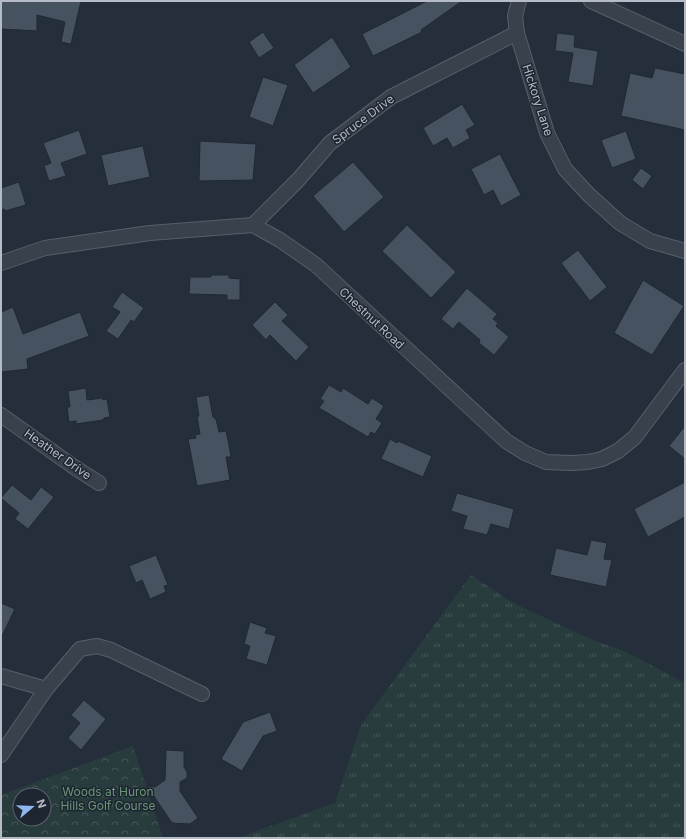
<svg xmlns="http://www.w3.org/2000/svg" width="686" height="839" font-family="Inter,sans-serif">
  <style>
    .grass { fill: url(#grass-tufts) }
    .forest { fill: url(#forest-crowns); fill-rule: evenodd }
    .building { fill: #475260; stroke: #202833 }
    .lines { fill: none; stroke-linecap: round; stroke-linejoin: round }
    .minor-casing { stroke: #575f6a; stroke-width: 16 }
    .minor { stroke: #39414c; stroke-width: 14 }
    .labels { text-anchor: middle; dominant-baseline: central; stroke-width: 3; stroke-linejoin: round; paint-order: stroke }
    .street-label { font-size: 12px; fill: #b5bcc7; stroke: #1e2631 }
    .park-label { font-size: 12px; fill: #6d9677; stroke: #1e2631 }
  </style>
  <defs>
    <pattern id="grass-tufts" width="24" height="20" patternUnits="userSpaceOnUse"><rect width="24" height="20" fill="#283c3e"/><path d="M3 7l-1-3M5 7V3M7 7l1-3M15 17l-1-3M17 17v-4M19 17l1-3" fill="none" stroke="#455658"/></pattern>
    <pattern id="forest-crowns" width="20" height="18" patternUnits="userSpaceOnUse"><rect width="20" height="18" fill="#283c3e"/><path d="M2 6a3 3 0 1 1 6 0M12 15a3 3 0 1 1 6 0" fill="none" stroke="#455658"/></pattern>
  </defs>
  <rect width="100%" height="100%" fill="#252f3c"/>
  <!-- grass -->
  <polygon class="grass" points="471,575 515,604 595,641 624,651 685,683 685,838 237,838 335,803 361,725"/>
  <!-- forest -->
  <path class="forest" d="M 133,746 L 163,838 L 1,838 L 1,795 ZM 20,795 L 44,795 L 44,819 L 20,819 Z"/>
  <!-- building -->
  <g class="building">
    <polygon points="1,1 81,1 71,44 61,42 65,22 37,15 37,31 1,29"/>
    <polygon points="427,1 462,1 421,30 422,32 373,56 362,34"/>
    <polygon points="263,32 274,48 259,58 249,42"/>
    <polygon points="557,33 575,35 574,47 598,51 593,86 568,82 573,53 555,51"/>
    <polygon points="332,37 351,67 313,93 294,65"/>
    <polygon points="655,68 685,74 685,130 621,116 630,73 652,78"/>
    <polygon points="263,77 288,85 273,126 249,117"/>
    <polygon points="462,104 475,125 466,130 470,138 453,148 447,138 433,146 423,128"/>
    <polygon points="79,130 87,154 61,163 66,176 49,181 44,166 51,163 43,143"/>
    <polygon points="626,131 636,159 612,168 601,140"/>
    <polygon points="200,141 256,144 253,180 199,181"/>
    <polygon points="143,146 150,177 108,186 101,155"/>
    <polygon points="500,154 521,195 501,206 493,190 484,195 471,169"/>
    <polygon points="353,162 384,197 344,232 313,196"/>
    <polygon points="641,168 652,176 643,189 632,180"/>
    <polygon points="19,182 26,205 5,211 4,209 1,210 1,188"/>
    <polygon points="407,225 456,272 431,298 382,251"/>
    <polygon points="578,250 607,287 590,301 561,263"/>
    <polygon points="211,275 229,275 229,278 240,279 240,300 227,300 227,295 189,294 190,277 211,277"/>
    <polygon points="643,280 684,306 652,355 614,333"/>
    <polygon points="467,288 497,314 493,319 498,323 496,326 509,337 494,355 479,343 480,340 459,322 453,329 441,319"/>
    <polygon points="122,292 144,308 134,322 131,320 118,339 106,331 120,312 112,307"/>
    <polygon points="275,302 288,315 282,321 309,347 296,361 270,335 266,340 252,325"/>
    <polygon points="13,307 23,334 80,312 89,336 27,359 28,369 1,372 1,312"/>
    <polygon points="329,385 341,392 343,388 368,404 372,398 384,406 376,419 382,423 375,434 371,432 368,437 319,408 324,401 320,399"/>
    <polygon points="86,388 87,400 103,398 103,400 107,399 110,417 104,418 103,420 76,424 76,421 69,422 67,407 70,407 68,391"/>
    <polygon points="209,395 213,417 216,419 219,432 226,431 229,445 231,457 226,457 230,480 197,486 188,439 196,438 195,435 200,434 197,417 199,416 196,397"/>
    <polygon points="685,426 685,459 669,446"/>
    <polygon points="390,439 397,443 398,441 432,456 423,477 381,459"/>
    <polygon points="685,482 685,517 648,537 634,509"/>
    <polygon points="12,485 31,500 41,487 54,497 28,529 15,519 19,513 1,498"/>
    <polygon points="457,493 514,509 509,529 491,524 487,535 463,529 467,516 451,511"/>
    <polygon points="591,540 607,543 604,559 612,560 606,587 550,575 556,548 587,555"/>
    <polygon points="156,555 168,585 164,586 166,592 150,599 142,580 136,583 129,566"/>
    <polygon points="1,603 15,609 1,638"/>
    <polygon points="250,622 267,628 265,633 276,636 267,665 246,659 250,646 244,644"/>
    <polygon points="84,700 106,719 81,750 68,738 80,723 71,715"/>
    <polygon points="270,712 277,731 263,736 242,771 221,759 243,722"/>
    <polygon points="166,750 184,751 184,767 187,772 187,778 180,782 180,791 198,818 190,824 172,823 147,786 155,787 165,780"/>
  </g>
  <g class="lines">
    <defs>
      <g id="minor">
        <polyline points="519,1 515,16 517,33 547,133 565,169 588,194 620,223 650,241 685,251"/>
        <polyline points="591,1 685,44"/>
        <polyline points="253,225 298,180 330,143 391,97 517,33"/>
        <polyline points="1,263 45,248 150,233 253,225 280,240 316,265 506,441 525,453 546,462 572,463 588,462 602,459 618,451 635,437 685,370"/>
        <polyline points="1,415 74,467 99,483"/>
        <polyline points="1,676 46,689"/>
        <polyline points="1,755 46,689 80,649 97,646 111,650 202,694"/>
      </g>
    </defs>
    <!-- minor casing -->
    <use href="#minor" class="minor-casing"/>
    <!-- minor -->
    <use href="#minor" class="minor"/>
  </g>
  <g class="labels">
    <!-- street labels -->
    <g class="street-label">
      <text transform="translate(538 100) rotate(72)">Hickory Lane</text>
      <text transform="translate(363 119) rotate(-37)">Spruce Drive</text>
      <text transform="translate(372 318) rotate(43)">Chestnut Road</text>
      <text transform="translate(58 454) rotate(35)">Heather Drive</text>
    </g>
    <!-- park labels -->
    <g class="park-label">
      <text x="108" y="791">Woods at Huron<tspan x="108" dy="14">Hills Golf Course</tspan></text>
    </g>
  </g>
  <!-- border -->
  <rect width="686" height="839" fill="none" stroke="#b5bcc7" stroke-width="4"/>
  <!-- north arrow -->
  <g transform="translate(32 807) rotate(71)"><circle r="19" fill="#1e2631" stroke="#5a626d"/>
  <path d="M0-3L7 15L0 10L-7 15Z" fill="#90b5f1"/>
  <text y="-6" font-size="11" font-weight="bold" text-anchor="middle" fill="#b5bcc7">N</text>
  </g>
</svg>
